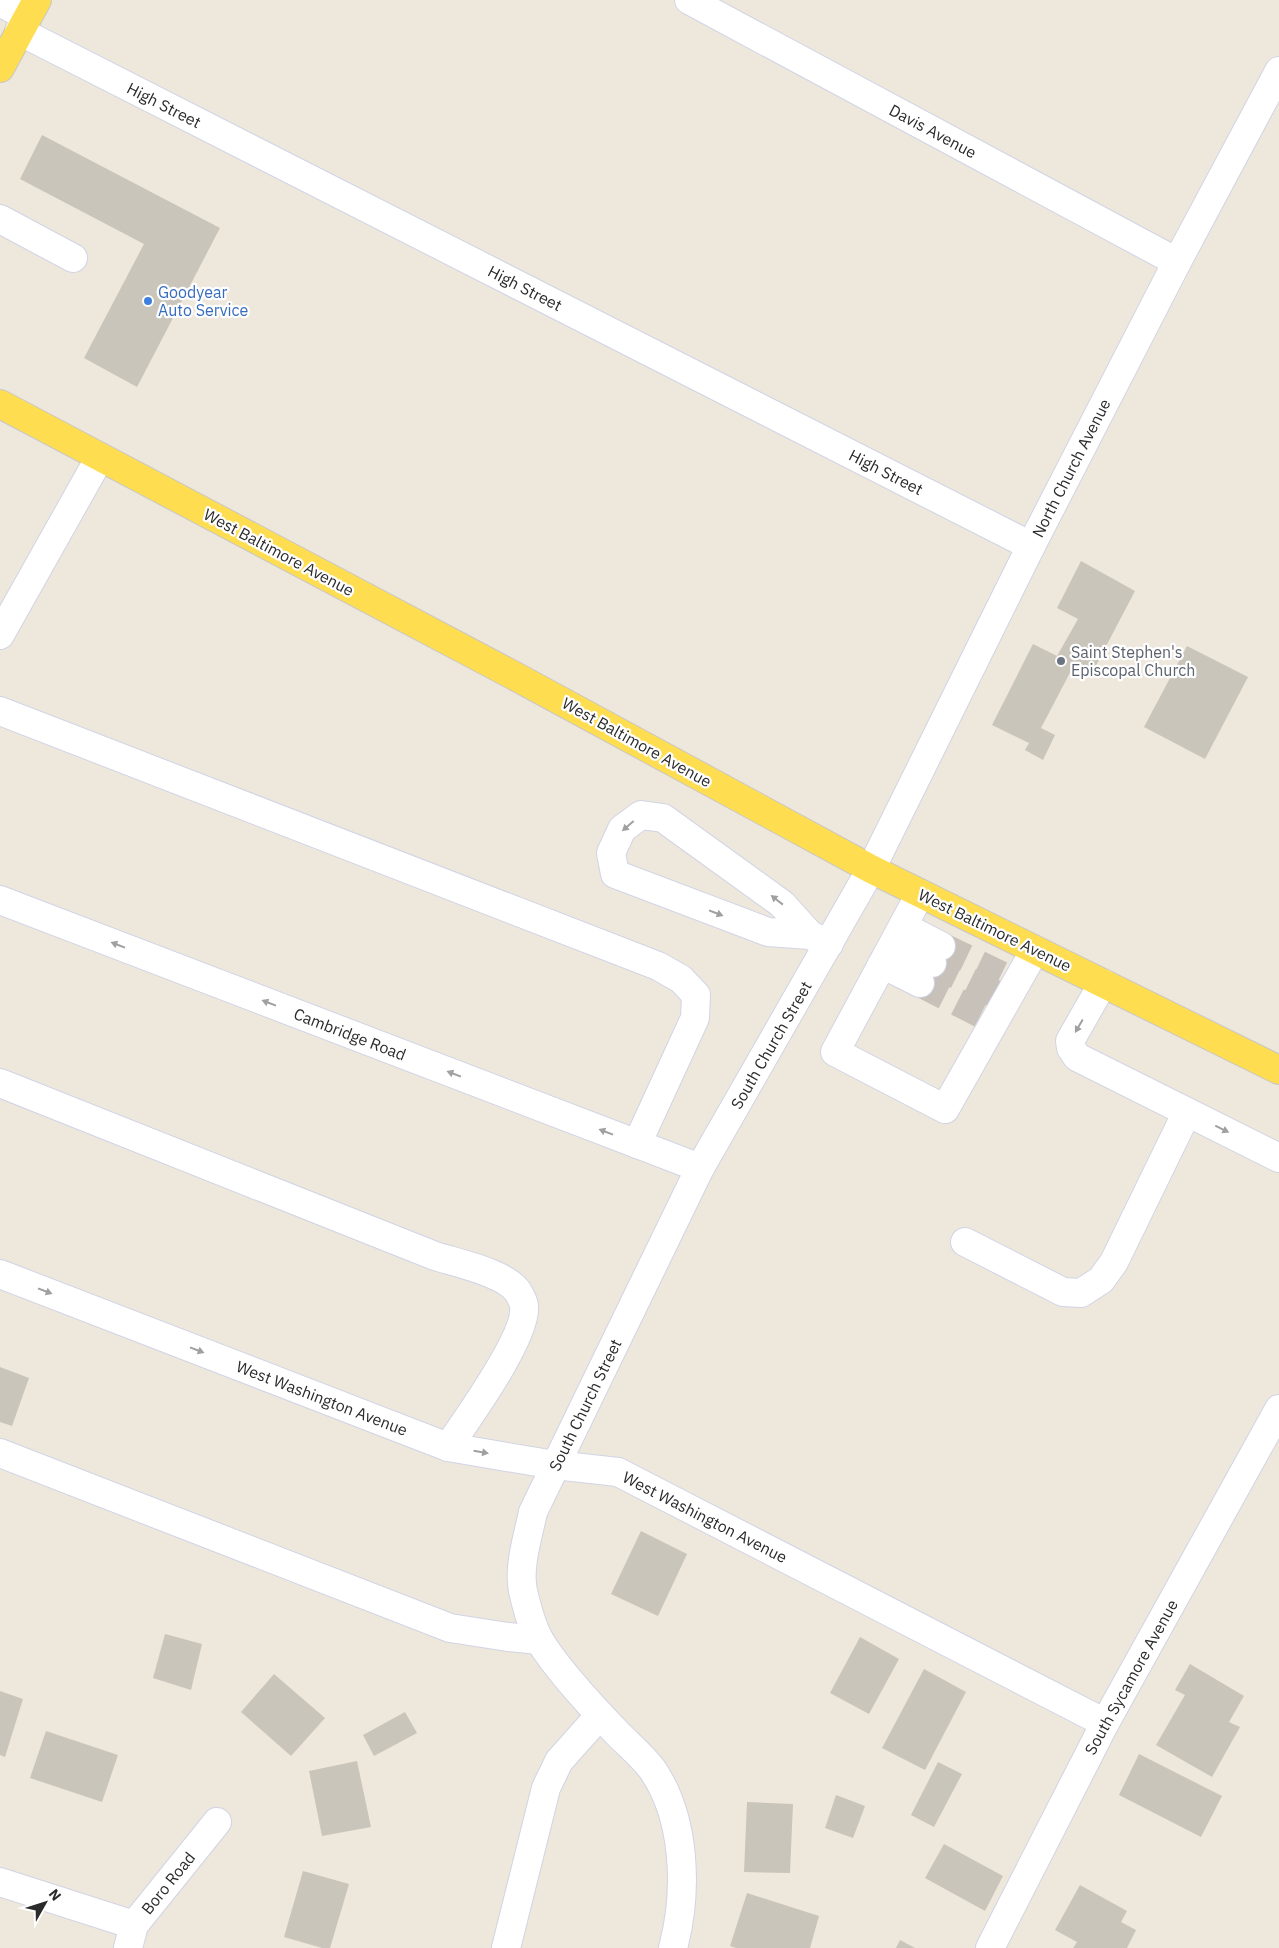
<svg xmlns="http://www.w3.org/2000/svg" width="1279" height="1948" font-family="'IBM Plex Sans',sans-serif">
  <style>
    .building { fill: #c9c5bb }
    .lines { fill: none; stroke-linecap: round; stroke-linejoin: round }
    .minor-tunnel { stroke: #c7c1b9; stroke-width: 28; stroke-dasharray: 28 14; stroke-linecap: butt }
    .minor-casing { stroke: #d1d4e5; stroke-width: 30 }
    .major-casing { stroke: #c8c8c8; stroke-width: 30 }
    .minor { stroke: #fff; stroke-width: 28 }
    .major { stroke: #fedd51; stroke-width: 28 }
    .oneway { fill: #a0a0a0 }
    .shop-dot { fill: #3f7fe0; stroke: #fff; stroke-width: 2 }
    .worship-dot { fill: #6b7280; stroke: #fff; stroke-width: 2 }
    .labels { text-anchor: middle; dominant-baseline: central; stroke-width: 4.5; stroke-linejoin: round; paint-order: stroke }
    .street-label { font-size: 16px; fill: #2b2b2b; stroke: #fff }
    .shop-label { font-size: 16px; fill: #366cbe; stroke: #fff; text-anchor: start }
    .worship-label { font-size: 16px; fill: #5b616d; stroke: #fff; text-anchor: start }
  </style>
  <rect width="100%" height="100%" fill="#eee7dc"/>
  <!-- building -->
  <g class="building">
    <polygon points="42,135 220,228 137,387 84,358 144,244 20,179"/>
    <polygon points="1081,561 1135,591 1091,675 1073,667 1041,728 1055,735 1043,760 1025,750 1029,743 992,725 1033,644 1057,656 1078,619 1057,608"/>
    <polygon points="1187,646 1248,677 1205,759 1144,727"/>
    <polygon points="0,1367 29,1378 12,1426 0,1422"/>
    <polygon points="641,1531 687,1554 658,1616 611,1594"/>
    <polygon points="165,1634 202,1644 191,1690 153,1678"/>
    <polygon points="860,1637 899,1659 869,1714 830,1693"/>
    <polygon points="1190,1664 1244,1696 1229,1722 1240,1727 1212,1777 1156,1745 1185,1695 1175,1690"/>
    <polygon points="924,1669 966,1692 925,1770 882,1748"/>
    <polygon points="274,1674 325,1718 291,1756 241,1712"/>
    <polygon points="0,1691 23,1699 5,1757 0,1755"/>
    <polygon points="405,1712 417,1733 374,1756 363,1735"/>
    <polygon points="46,1731 118,1755 102,1802 30,1778"/>
    <polygon points="1139,1754 1222,1796 1201,1837 1119,1795"/>
    <polygon points="357,1761 371,1827 322,1836 309,1771"/>
    <polygon points="938,1762 962,1774 934,1827 911,1815"/>
    <polygon points="836,1795 865,1806 853,1838 825,1828"/>
    <polygon points="747,1802 793,1804 790,1873 744,1872"/>
    <polygon points="944,1844 1003,1876 985,1911 925,1878"/>
    <polygon points="303,1871 349,1884 330,1948 322,1948 284,1937"/>
    <polygon points="1080,1885 1127,1911 1121,1922 1136,1930 1127,1948 1073,1948 1077,1942 1055,1930"/>
    <polygon points="747,1893 819,1916 810,1948 736,1948 730,1946"/>
    <polygon points="900,1940 915,1948 896,1948"/>
  </g>
  <g class="lines">
    <!-- minor-tunnel -->
    <g class="minor-tunnel">
      <polyline points="941,946 1001,975"/>
      <polyline points="932,963 995,994"/>
      <polyline points="920,983 981,1014"/>
    </g>
    <defs>
      <g id="minor">
        <polyline points="689,0 1177,262"/>
        <polyline points="0,2 27,17"/>
        <polyline points="19,31 1031,546"/>
        <polyline points="0,219 73,258"/>
        <polyline points="0,635 100,457"/>
        <polyline points="0,711 658,966 681,979 696,995 695,1018 637,1144"/>
        <polyline points="920,894 835,1052 945,1109 1035,950"/>
        <polyline points="0,900 700,1168"/>
        <polyline points="904,927 941,946"/>
        <polyline points="810,935 782,904 663,818 641,815 622,829 611,853 615,874 768,932 810,935 829,944"/>
        <polyline points="894,944 932,963"/>
        <polyline points="882,964 920,983"/>
        <polyline points="1103,983 1070,1041 1071,1048 1077,1057 1279,1158"/>
        <path d="M 0,1083 L 435,1256 C 457,1263 506,1273 518,1292 C 520,1295 524,1303 524,1306 C 528,1335 466,1421 448,1447"/>
        <polyline points="965,1242 1063,1292 1081,1293 1101,1280 1114,1262 1187,1112"/>
        <polyline points="0,1274 448,1447 555,1465 618,1472 1105,1723"/>
        <polyline points="0,1453 450,1628 508,1637 539,1640"/>
        <polyline points="0,1882 134,1925"/>
        <polyline points="128,1948 134,1925 217,1822"/>
        <polyline points="506,1948 546,1788 559,1761 600,1715"/>
        <path d="M 673,1948 C 688,1892 686,1818 652,1769 C 642,1756 629,1745 618,1734 C 593,1708 558,1671 540,1641 C 533,1629 526,1604 523,1591 C 518,1566 528,1537 533,1512 L 700,1168 L 871,869 L 1031,546 L 1177,262 L 1279,71"/>
        <polyline points="990,1948 1105,1723 1279,1409"/>
      </g>
      <g id="major">
        <polyline points="0,68 37,0"/>
        <polyline points="0,404 511,674 871,869 1279,1070"/>
      </g>
    </defs>
    <!-- minor casing -->
    <use href="#minor" class="minor-casing"/>
    <!-- major casing -->
    <use href="#major" class="major-casing"/>
    <!-- minor -->
    <use href="#minor" class="minor"/>
    <!-- major -->
    <use href="#major" class="major"/>
  </g>
  <!-- one-way arrows -->
  <defs><path id="oneway-solid" d="M-6-.8H1V-3.2L6.5 0L1 3.2V.8H-6Z" transform="scale(1.25)"/></defs>
  <g class="oneway">
    <use href="#oneway-solid" transform="translate(628 826) rotate(139)"/>
    <use href="#oneway-solid" transform="translate(777 900) rotate(-142)"/>
    <use href="#oneway-solid" transform="translate(716 913) rotate(21)"/>
    <use href="#oneway-solid" transform="translate(118 945) rotate(-159)"/>
    <use href="#oneway-solid" transform="translate(269 1003) rotate(-159)"/>
    <use href="#oneway-solid" transform="translate(1079 1026) rotate(120)"/>
    <use href="#oneway-solid" transform="translate(454 1074) rotate(-159)"/>
    <use href="#oneway-solid" transform="translate(1222 1129) rotate(26)"/>
    <use href="#oneway-solid" transform="translate(606 1132) rotate(-159)"/>
    <use href="#oneway-solid" transform="translate(45 1291) rotate(21)"/>
    <use href="#oneway-solid" transform="translate(197 1350) rotate(21)"/>
    <use href="#oneway-solid" transform="translate(481 1452) rotate(10)"/>
  </g>
  <!-- markers -->
  <circle class="shop-dot" cx="148" cy="301" r="5"/>
  <circle class="worship-dot" cx="1061" cy="661" r="5"/>
  <g class="labels">
    <!-- street labels -->
    <g class="street-label">
      <text transform="translate(164 105) rotate(27)">High Street</text>
      <text transform="translate(933 131) rotate(28)">Davis Avenue</text>
      <text transform="translate(525 288) rotate(27)">High Street</text>
      <text transform="translate(1071 468) rotate(-63)">North Church Avenue</text>
      <text transform="translate(886 472) rotate(27)">High Street</text>
      <text transform="translate(279 552) rotate(28)">West Baltimore Avenue</text>
      <text transform="translate(637 742) rotate(29)">West Baltimore Avenue</text>
      <text transform="translate(995 930) rotate(26)">West Baltimore Avenue</text>
      <text transform="translate(350 1034) rotate(21)">Cambridge Road</text>
      <text transform="translate(771 1045) rotate(-60)">South Church Street</text>
      <text transform="translate(322 1398) rotate(21)">West Washington Avenue</text>
      <text transform="translate(585 1405) rotate(-64)">South Church Street</text>
      <text transform="translate(705 1517) rotate(27)">West Washington Avenue</text>
      <text transform="translate(1131 1677) rotate(-61)">South Sycamore Avenue</text>
      <text transform="translate(168 1883) rotate(-51)">Boro Road</text>
    </g>
    <!-- shop labels -->
    <g class="shop-label">
      <text x="158" y="292">Goodyear<tspan x="158" dy="18">Auto Service</tspan></text>
    </g>
    <!-- worship labels -->
    <g class="worship-label">
      <text x="1071" y="652">Saint Stephen's<tspan x="1071" dy="18">Episcopal Church</tspan></text>
    </g>
  </g>
  <!-- north arrow -->
  <g transform="translate(45 1903) rotate(51)" stroke="#ffffff" stroke-width="4" paint-order="stroke">
  <path d="M0-4L9 19L0 12L-9 19Z" fill="#2b2b2b"/>
  <text y="-8" font-size="14" font-weight="bold" text-anchor="middle" fill="#2b2b2b">N</text>
  </g>
</svg>
